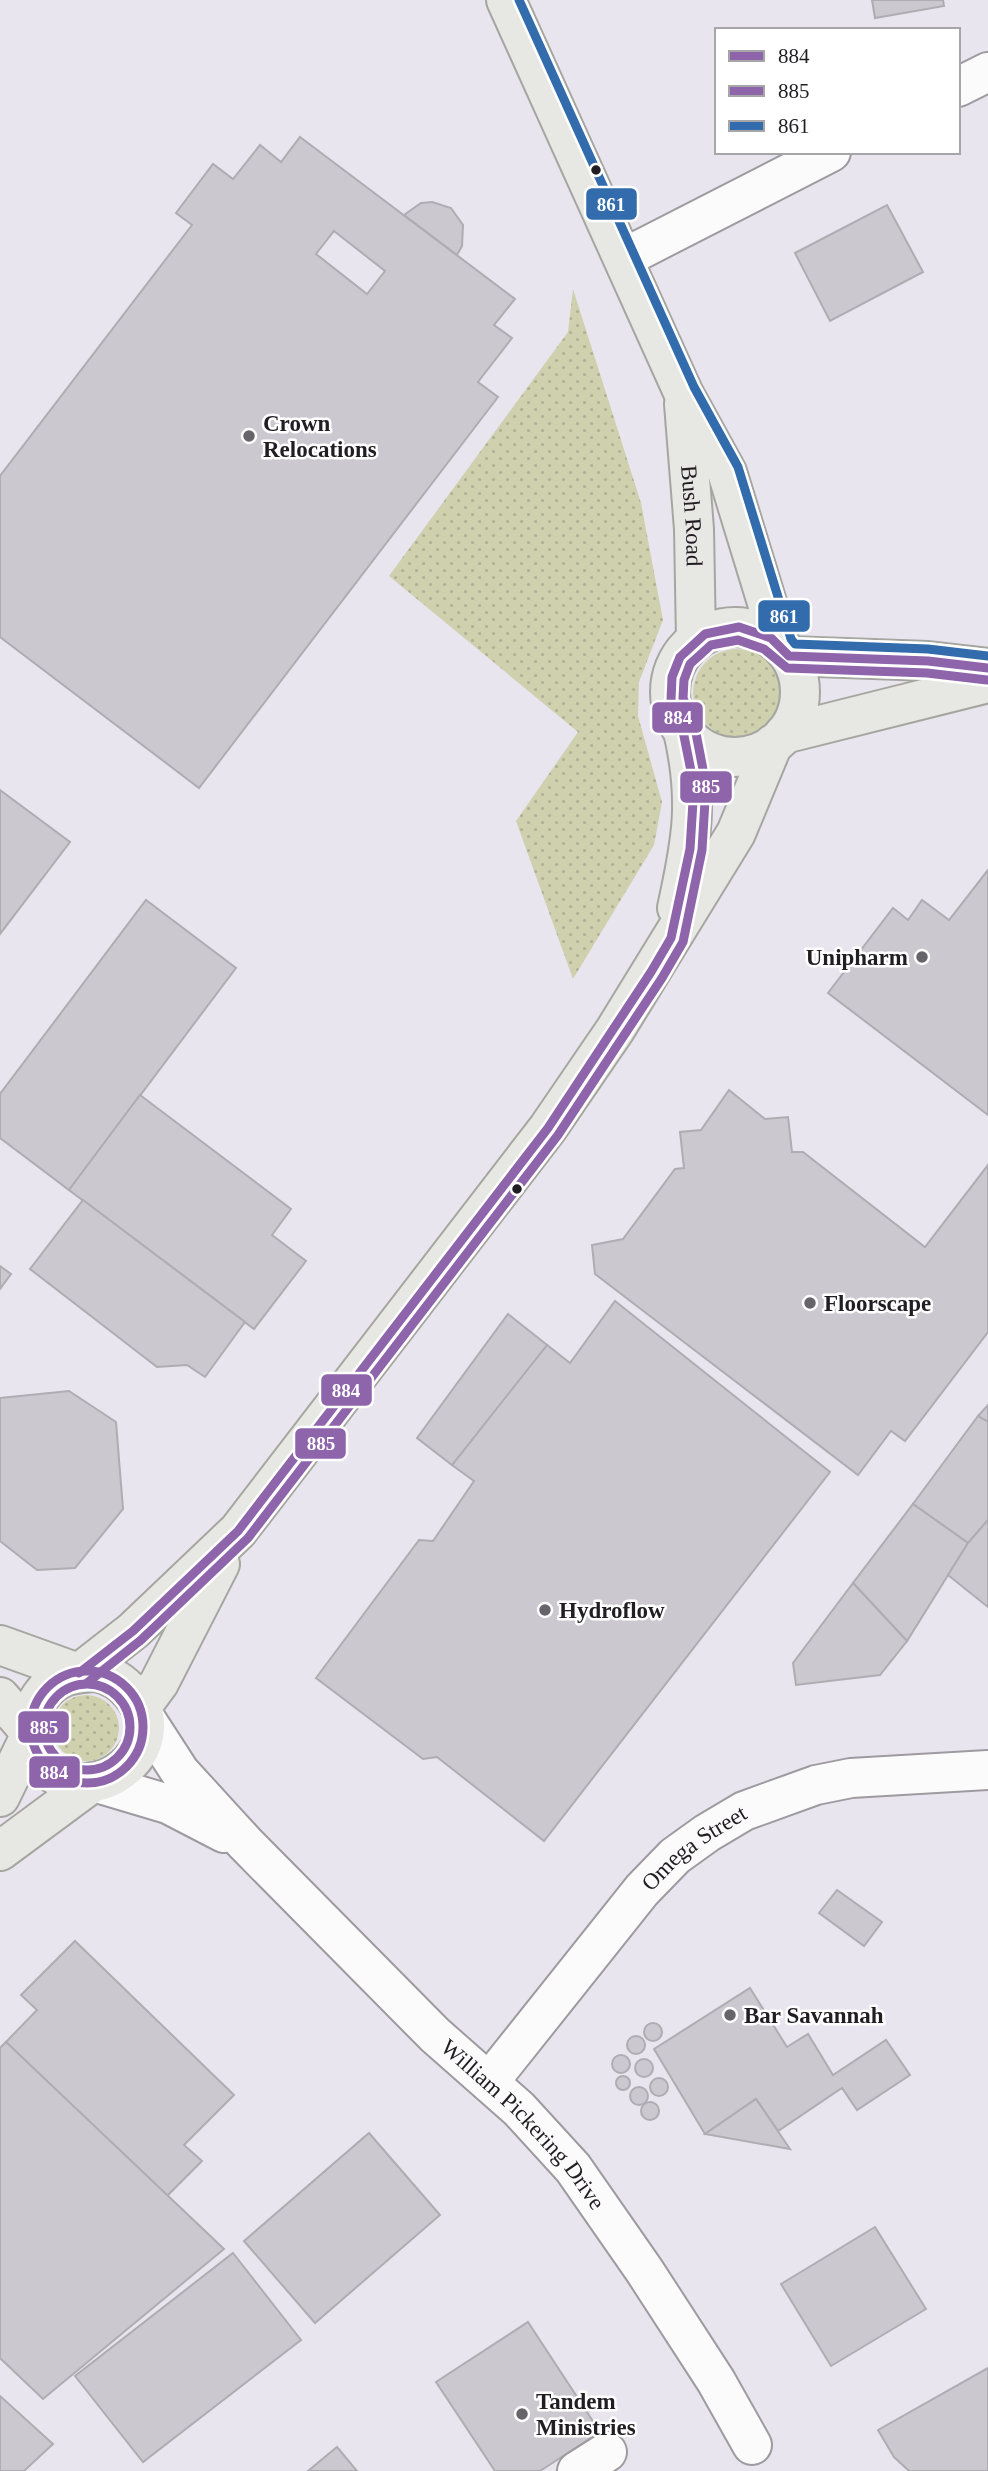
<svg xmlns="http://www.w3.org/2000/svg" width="988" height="2471" font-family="'Times New Roman',serif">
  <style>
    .grass { fill: url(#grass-dots) }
    .building { fill: #cbc8cf; stroke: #afacb2; stroke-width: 2; fill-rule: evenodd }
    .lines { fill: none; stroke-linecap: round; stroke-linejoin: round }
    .minor-casing { stroke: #9d9aa0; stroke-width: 42 }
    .major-casing { stroke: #a6a6a1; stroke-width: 42 }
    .minor { stroke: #fcfbfc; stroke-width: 38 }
    .major { stroke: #e7e7e4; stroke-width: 38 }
    .bus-1-casing { stroke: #fff; stroke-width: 14 }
    .bus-2-casing { stroke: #fff; stroke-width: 14 }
    .bus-3-casing { stroke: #fff; stroke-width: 14 }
    .bus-1 { stroke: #8e65ab; stroke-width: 9 }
    .bus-2 { stroke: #8e65ab; stroke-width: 9 }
    .bus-3 { stroke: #326cac; stroke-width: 9 }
    .bus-dot { fill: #201d23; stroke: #fff; stroke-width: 2.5 }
    .poi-dot { fill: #66636a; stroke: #fff; stroke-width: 2.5 }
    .labels { text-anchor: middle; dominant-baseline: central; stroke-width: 5; stroke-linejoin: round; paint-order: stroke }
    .poi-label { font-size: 23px; font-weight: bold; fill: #201d23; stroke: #fff; text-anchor: start }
    .street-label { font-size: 23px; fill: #201d23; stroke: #fff }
    .line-badge { stroke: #fff; stroke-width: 2.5 }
    .badge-label { font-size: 19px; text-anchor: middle; font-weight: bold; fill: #fff }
  </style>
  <defs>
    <pattern id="grass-dots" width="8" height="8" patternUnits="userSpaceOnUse" patternTransform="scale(1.75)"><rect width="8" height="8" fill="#ced0ae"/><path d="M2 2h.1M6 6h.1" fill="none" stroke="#b1b295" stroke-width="1.8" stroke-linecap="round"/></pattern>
  </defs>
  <rect width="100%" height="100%" fill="#e9e5ee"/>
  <!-- grass -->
  <g class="grass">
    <polygon points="573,289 641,503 663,620 639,682 638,716 662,802 654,845 573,979 516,821 578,732 389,576 568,332"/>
    <circle cx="737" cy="693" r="44"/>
    <circle cx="86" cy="1728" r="33"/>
  </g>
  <!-- building -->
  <g class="building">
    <polygon points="872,0 943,0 944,6 875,18"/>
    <path d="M 300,137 L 515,299 L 494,325 L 512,338 L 478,382 L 498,397 L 199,788 L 0,637 L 0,476 L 192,225 L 176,213 L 213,164 L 233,179 L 260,145 L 281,162 ZM 334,231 L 385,271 L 367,294 L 316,254 Z"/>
    <polygon points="432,202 451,208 463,225 462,246 457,255 404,215 421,203"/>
    <polygon points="887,205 923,272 830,321 795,253"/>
    <polygon points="0,790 70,842 0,934"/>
    <polygon points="988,870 988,1115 828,993 893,908 908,920 922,900 949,920"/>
    <polygon points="146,900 236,968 69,1190 0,1138 0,1094"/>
    <polygon points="729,1090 765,1119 788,1117 792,1152 803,1152 925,1247 988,1165 988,1332 905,1441 891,1431 858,1475 595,1274 592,1245 623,1239 675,1169 684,1168 680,1132 701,1130"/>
    <polygon points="140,1095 291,1209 272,1235 306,1261 254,1329 69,1190"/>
    <polygon points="83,1200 245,1322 205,1377 187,1365 157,1367 30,1269"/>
    <polygon points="0,1266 11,1274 0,1289"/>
    <polygon points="615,1301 830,1472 544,1841 437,1757 423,1759 316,1678 419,1540 433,1541 474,1481 452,1465 510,1391 547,1345 570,1363"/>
    <polygon points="508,1314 547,1345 452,1465 417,1438"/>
    <polygon points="69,1391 116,1422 123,1509 75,1568 37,1570 0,1541 0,1398"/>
    <polygon points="988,1405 988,1422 978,1416"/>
    <polygon points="978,1416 988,1422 988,1520 968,1543 913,1504"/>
    <polygon points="913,1504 968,1543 907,1641 853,1583"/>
    <polygon points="988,1520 988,1607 948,1575 968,1543"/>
    <polygon points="853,1583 907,1641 880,1675 796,1685 793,1663"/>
    <polygon points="837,1890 882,1922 864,1946 819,1913"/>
    <polygon points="75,1941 234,2095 184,2145 202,2161 166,2197 6,2042 37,2010 21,1995"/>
    <polygon points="750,1988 787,2047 808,2034 833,2075 886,2040 910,2075 857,2110 842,2088 778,2131 756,2099 705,2134 654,2049"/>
    <circle cx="653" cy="2032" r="9"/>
    <circle cx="636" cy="2045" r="9"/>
    <polygon points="6,2042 224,2249 43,2399 0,2358 0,2048"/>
    <circle cx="621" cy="2064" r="9"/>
    <circle cx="644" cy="2068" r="9"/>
    <circle cx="623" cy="2083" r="7"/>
    <circle cx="659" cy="2087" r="9"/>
    <circle cx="639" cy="2096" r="9"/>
    <polygon points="756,2099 790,2149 705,2134"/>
    <circle cx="650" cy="2111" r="9"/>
    <polygon points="369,2133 440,2215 315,2323 244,2241"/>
    <polygon points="875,2227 926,2309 831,2366 781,2284"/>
    <polygon points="233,2253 301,2340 143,2462 75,2376"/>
    <polygon points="528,2322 600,2432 540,2471 495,2471 436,2382"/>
    <polygon points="988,2368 988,2471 909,2471 894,2457 878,2430"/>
    <polygon points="0,2396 53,2444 24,2471 0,2471"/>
    <polygon points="337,2447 357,2471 308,2471"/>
  </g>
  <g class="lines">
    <defs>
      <g id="minor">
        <polyline points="958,87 988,72"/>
        <polyline points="624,258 831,152"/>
        <path id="s1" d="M 147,1721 L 180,1772 L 245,1843 L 435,2035 L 519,2109 L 573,2168 L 644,2270 L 716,2381 L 752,2445"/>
        <polyline points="94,1782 168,1804 224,1833"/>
        <path id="s2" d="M 489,2082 L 642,1890 L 675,1856 L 707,1833 L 744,1811 L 816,1785 L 851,1778 L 988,1770"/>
        <polyline points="577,2471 607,2452"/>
      </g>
      <g id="major">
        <polyline points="506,0 683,392 727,472 780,645"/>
        <path id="s3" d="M 684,404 L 694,529 L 696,640"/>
        <circle cx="735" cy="692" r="65"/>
        <polyline points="789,656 928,661 988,668"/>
        <polyline points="784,734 988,683"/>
        <path d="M 677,908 C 692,840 699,800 683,731"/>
        <polyline points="0,1645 78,1673"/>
        <path d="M 96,1672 C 111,1675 122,1682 132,1694 C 178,1748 91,1815 45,1766 C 21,1740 28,1696 60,1679 C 71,1673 84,1673 96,1672 Z"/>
        <polyline points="79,1673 133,1631 238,1531 548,1128 615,1030 736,833 773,744"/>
        <polyline points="0,1697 30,1732"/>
        <polyline points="142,1706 159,1683 220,1564"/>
        <polyline points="0,1797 30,1736"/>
        <polyline points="0,1851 92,1783"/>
      </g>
    </defs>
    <!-- minor casing -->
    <use href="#minor" class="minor-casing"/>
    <!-- major casing -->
    <use href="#major" class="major-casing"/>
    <!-- minor -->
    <use href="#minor" class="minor"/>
    <!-- major -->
    <use href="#major" class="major"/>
    <defs>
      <g id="bus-1">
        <circle cx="87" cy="1727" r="56"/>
        <polyline points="79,1673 133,1631 238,1531 548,1128 651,972 671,938 690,849 694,786 683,731 671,700 672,677 680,657 705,634 739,627 771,638 789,656 928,661 988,668"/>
      </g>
      <g id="bus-2">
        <polyline points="87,1683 141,1640 248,1538 558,1135 662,978 683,942 702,850 706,785 695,728 683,698 684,680 690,664 711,645 738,640 764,649 787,668 927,673 987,680"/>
        <circle cx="87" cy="1727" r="43"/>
      </g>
      <polyline id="bus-3" points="519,0 694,387 738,467 791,639 795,644 928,649 988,656"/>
    </defs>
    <!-- bus-1 casing -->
    <use href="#bus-1" class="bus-1-casing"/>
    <!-- bus-2 casing -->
    <use href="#bus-2" class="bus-2-casing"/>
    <!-- bus-3 casing -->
    <use href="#bus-3" class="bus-3-casing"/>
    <!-- bus-1 -->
    <use href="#bus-1" class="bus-1"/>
    <!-- bus-2 -->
    <use href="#bus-2" class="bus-2"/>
    <!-- bus-3 -->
    <use href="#bus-3" class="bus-3"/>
  </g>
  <!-- markers -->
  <g class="bus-dot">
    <circle cx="596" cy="170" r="6"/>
    <circle cx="517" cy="1189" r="6"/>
  </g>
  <g class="poi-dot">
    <circle cx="249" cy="436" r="7"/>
    <circle cx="922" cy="957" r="7"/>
    <circle cx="810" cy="1303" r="7"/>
    <circle cx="545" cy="1610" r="7"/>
    <circle cx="730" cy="2015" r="7"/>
    <circle cx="522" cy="2414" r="7"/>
  </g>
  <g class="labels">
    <!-- poi labels -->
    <g class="poi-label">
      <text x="263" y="423">Crown<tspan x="263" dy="26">Relocations</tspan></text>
      <text x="908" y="957" text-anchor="end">Unipharm</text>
      <text x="824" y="1303">Floorscape</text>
      <text x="559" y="1610">Hydroflow</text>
      <text x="744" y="2015">Bar Savannah</text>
      <text x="536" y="2401">Tandem<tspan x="536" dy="26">Ministries</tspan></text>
    </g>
    <!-- street labels -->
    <g class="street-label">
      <text stroke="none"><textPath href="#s3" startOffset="112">Bush Road</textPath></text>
      <text stroke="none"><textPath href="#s2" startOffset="313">Omega Street</textPath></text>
      <text stroke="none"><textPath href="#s1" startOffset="553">William Pickering Drive</textPath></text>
    </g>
  </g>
  <g class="line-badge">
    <rect x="585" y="187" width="53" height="34" rx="7" fill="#326cac"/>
    <rect x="757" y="599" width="54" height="34" rx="7" fill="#326cac"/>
    <rect x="651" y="701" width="53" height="33" rx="7" fill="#8e65ab"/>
    <rect x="679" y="770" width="54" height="34" rx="7" fill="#8e65ab"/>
    <rect x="320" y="1373" width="53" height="34" rx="7" fill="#8e65ab"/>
    <rect x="294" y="1427" width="53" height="33" rx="7" fill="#8e65ab"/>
    <rect x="17" y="1710" width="53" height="34" rx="7" fill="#8e65ab"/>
    <rect x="28" y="1755" width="53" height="34" rx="7" fill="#8e65ab"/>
  </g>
  <g class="badge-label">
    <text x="611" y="211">861</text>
    <text x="784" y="623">861</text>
    <text x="678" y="724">884</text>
    <text x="706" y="793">885</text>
    <text x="346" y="1397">884</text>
    <text x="321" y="1450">885</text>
    <text x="44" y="1734">885</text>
    <text x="54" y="1779">884</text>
  </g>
  <!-- legend -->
  <rect x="715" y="28" width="245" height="126" fill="#ffffff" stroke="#a6a5a7" stroke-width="2"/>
  <rect x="729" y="51" width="35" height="10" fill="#8e65ab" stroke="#a6a5a7" stroke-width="2"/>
  <text x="778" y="63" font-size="21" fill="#201d23">884</text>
  <rect x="729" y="86" width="35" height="10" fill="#8e65ab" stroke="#a6a5a7" stroke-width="2"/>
  <text x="778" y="98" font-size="21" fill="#201d23">885</text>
  <rect x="729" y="121" width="35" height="10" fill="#326cac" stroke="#a6a5a7" stroke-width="2"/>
  <text x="778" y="133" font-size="21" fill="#201d23">861</text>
</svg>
